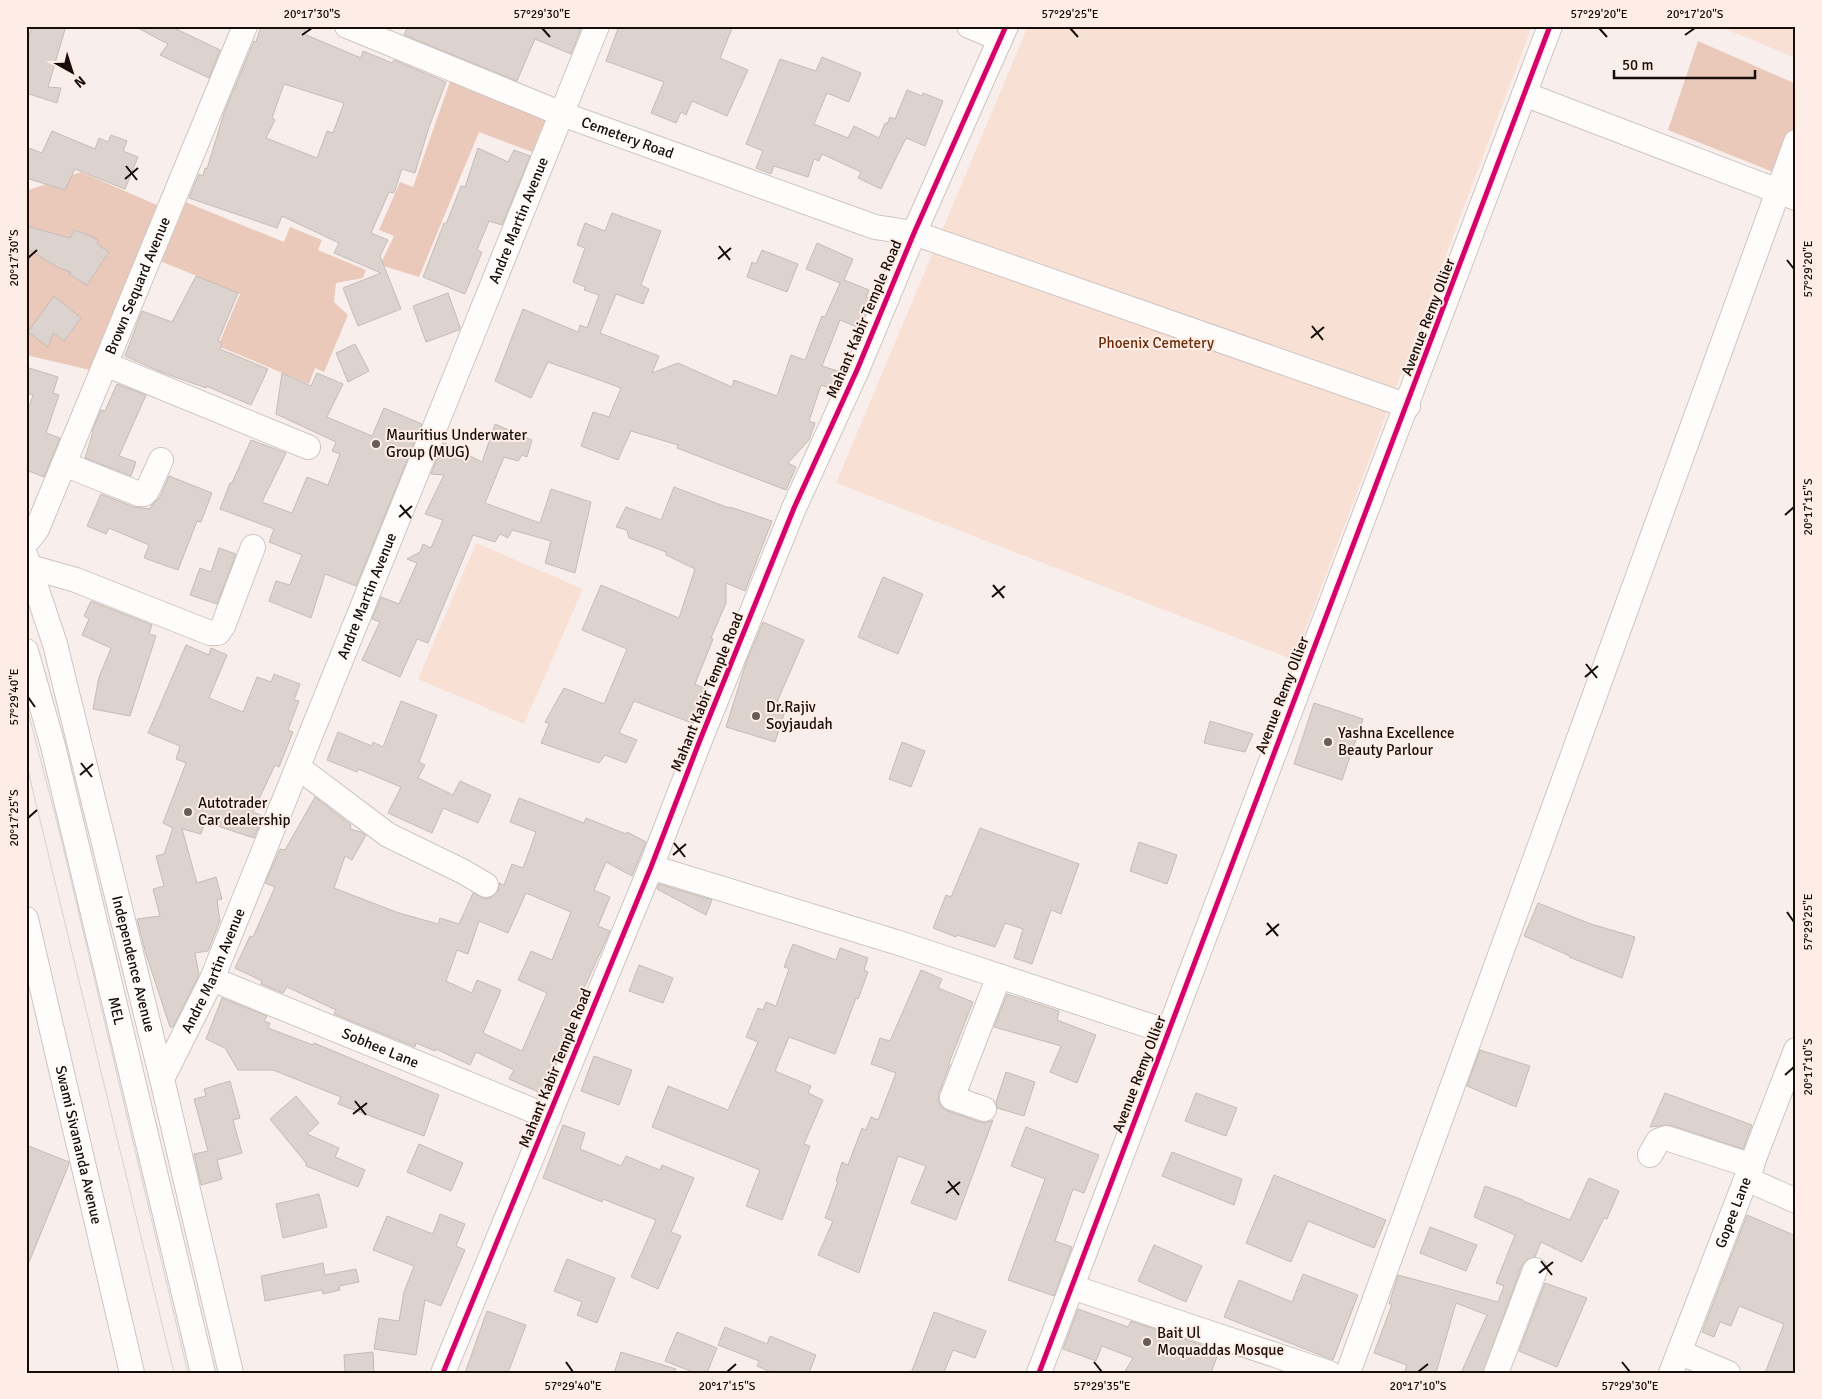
<svg xmlns="http://www.w3.org/2000/svg" width="1822" height="1399" font-family="Signika,sans-serif">
  <style>
    .green { fill: #f9e0d5 }
    .forest { fill: #ebc9ba }
    .building { fill: #dcd3cf; stroke: #c5bcb9; fill-rule: evenodd }
    .lines { fill: none; stroke-linecap: round; stroke-linejoin: round }
    .minor-casing { stroke: #cec5c2; stroke-width: 26 }
    .minor { stroke: #fefdfc; stroke-width: 24 }
    .tram { stroke: #d5d2d1; stroke-width: 1 }
    .cycleway-casing { stroke: #feede6; stroke-width: 8 }
    .cycleway { stroke: #d6006c; stroke-width: 5 }
    .ticks { fill: none; stroke: #170e0a; stroke-width: 2 }
    .poi-dot { fill: #665d59; stroke: #feede6; stroke-width: 2 }
    .labels { text-anchor: middle; dominant-baseline: central; stroke-width: 4; stroke-linejoin: round; paint-order: stroke }
    .street-label { font-size: 15px; fill: #170e0a; stroke: #feede6 }
    .park-label { font-size: 15px; fill: #6e2d08; stroke: #feede6 }
    .poi-label { font-size: 15px; fill: #170e0a; stroke: #feede6; text-anchor: start }
    .neatline { fill: none; stroke: #170e0a; stroke-width: 2 }
    .ticks-label { font-size: 12px; text-anchor: middle; fill: #170e0a }
  </style>
  <rect width="100%" height="100%" fill="#f8efec"/>
  <!-- green -->
  <g class="green">
    <polygon points="1028,26 1532,26 1294,660 836,483"/>
    <polygon points="1718,26 1784,26 1796,31 1796,58"/>
    <polygon points="476,543 583,589 524,724 418,679"/>
  </g>
  <!-- forest -->
  <g class="forest">
    <polygon points="1698,41 1796,84 1796,124 1778,174 1668,130"/>
    <polygon points="452,76 547,115 532,152 479,132 419,277 380,265 394,236 379,230 400,182 413,187"/>
    <polygon points="81,172 157,205 90,370 26,355 26,191"/>
    <polygon points="178,199 284,242 290,227 322,240 318,250 366,270 363,278 336,283 334,302 348,315 324,372 315,368 309,384 218,346 240,294 153,258"/>
  </g>
  <!-- building -->
  <g class="building">
    <polygon points="32,26 66,26 48,87 61,88 57,103 26,93 26,47"/>
    <polygon points="134,26 170,26 220,50 209,78 160,55 168,44"/>
    <path d="M 261,26 L 307,26 L 304,34 L 361,58 L 363,51 L 392,63 L 394,60 L 446,82 L 429,127 L 415,173 L 402,169 L 394,193 L 389,192 L 371,233 L 388,240 L 380,256 L 401,309 L 358,326 L 343,288 L 381,273 L 334,253 L 339,243 L 282,216 L 277,228 L 189,198 L 199,174 L 203,176 L 205,168 L 207,169 L 224,113 L 254,41 L 256,42 ZM 284,84 L 344,103 L 333,133 L 327,131 L 317,158 L 266,138 L 275,120 L 272,118 Z"/>
    <polygon points="408,26 582,26 571,54 535,39 517,81 404,35"/>
    <polygon points="619,26 733,26 720,58 748,70 727,116 692,101 686,115 681,112 676,123 651,113 664,82 606,61"/>
    <polygon points="822,57 861,73 849,102 827,93 814,124 848,138 854,126 879,138 885,123 887,124 890,117 895,119 907,90 922,96 923,93 943,101 925,146 906,138 881,189 858,178 861,172 822,154 819,161 814,159 808,177 774,166 771,174 756,168 763,151 746,144 780,59 816,71"/>
    <polygon points="52,131 95,149 99,138 108,142 111,135 127,141 123,151 138,157 125,189 75,169 65,190 26,178 26,147 42,153"/>
    <polygon points="478,148 508,162 514,150 530,156 502,225 489,221 477,250 482,252 465,294 423,277 444,223 446,224 461,186 465,187"/>
    <polygon points="612,213 661,231 641,285 649,289 643,304 616,294 600,333 659,356 652,373 678,363 732,387 734,380 777,396 791,355 805,360 822,316 825,317 840,283 806,269 817,243 853,259 844,280 869,290 866,297 872,299 861,324 859,323 857,327 840,320 822,366 841,372 833,389 821,385 809,421 815,423 809,440 788,463 796,467 786,490 677,448 678,445 631,431 618,460 581,446 593,412 609,417 621,388 591,377 548,362 531,398 495,381 523,309 578,332 580,325 587,328 599,295 584,290 585,287 573,282 585,248 577,245 585,223 605,231"/>
    <polygon points="26,226 70,238 74,230 86,234 98,240 97,244 109,252 87,285 69,274 71,272 59,268 26,248"/>
    <polygon points="762,250 798,264 787,292 747,277 752,262 756,264"/>
    <polygon points="196,276 238,293 218,341 222,343 220,349 268,369 251,405 206,386 206,388 161,372 125,356 142,311 172,322"/>
    <polygon points="448,293 460,327 459,330 426,342 413,306"/>
    <polygon points="54,296 81,318 64,341 53,333 48,347 28,332"/>
    <polygon points="355,344 369,371 348,382 336,353"/>
    <polygon points="26,367 58,377 53,393 59,395 46,433 60,438 44,477 26,470 26,416 33,395 26,393"/>
    <polygon points="282,373 311,386 317,373 343,384 327,417 372,436 384,408 422,424 356,586 325,574 311,618 269,601 276,581 290,585 302,555 269,542 274,529 220,509 230,483 232,483 251,440 286,453 262,502 292,513 307,477 328,485 340,454 332,451 336,442 276,414"/>
    <polygon points="117,384 146,395 119,456 136,462 131,476 85,458 93,432 92,431 101,410 105,411"/>
    <polygon points="495,424 532,440 527,457 522,455 518,461 504,457 485,503 540,523 551,489 591,502 575,573 545,563 551,541 512,530 508,538 500,534 495,542 473,535 428,643 417,639 400,677 362,660 380,622 372,619 381,597 399,604 417,563 407,559 420,552 423,544 431,548 443,520 425,514 444,475 431,474 443,444 444,443 482,462"/>
    <polygon points="169,476 212,493 201,522 197,521 178,570 144,558 149,545 109,528 106,534 87,526 101,494 134,507 150,509 152,505 160,497"/>
    <polygon points="674,487 729,508 730,507 772,521 745,591 726,583 726,603 711,638 713,639 695,684 706,689 692,723 634,701 619,733 637,740 626,763 605,755 599,763 541,743 549,724 545,722 564,688 604,704 627,649 582,630 601,585 679,618 695,569 666,555 666,552 629,538 627,530 616,527 626,507 661,520"/>
    <polygon points="219,548 236,554 217,604 190,595 200,568 211,572"/>
    <polygon points="883,577 923,594 898,654 858,637"/>
    <polygon points="91,601 152,625 149,634 156,636 130,716 93,709 99,677 111,648 82,635 89,619 84,616"/>
    <polygon points="763,622 804,640 777,702 787,705 775,742 726,727 746,663"/>
    <polygon points="186,645 209,655 211,648 227,655 209,698 243,712 257,677 271,682 274,674 300,684 294,700 299,701 288,730 293,732 279,767 275,765 253,812 263,816 254,838 205,822 201,834 182,829 197,883 216,877 222,899 217,900 220,921 208,951 195,953 199,975 173,1027 170,1027 145,951 137,919 160,916 153,889 164,886 156,856 164,854 173,828 163,823 186,763 176,759 180,746 148,733"/>
    <polygon points="401,701 437,715 419,762 425,765 418,778 453,795 460,781 491,795 478,823 443,808 432,833 388,813 401,787 358,769 357,772 327,760 338,732 372,746 373,742 383,747"/>
    <polygon points="1314,703 1363,719 1342,780 1294,764"/>
    <polygon points="1210,721 1253,734 1245,752 1204,743"/>
    <polygon points="902,742 925,751 911,787 889,779"/>
    <path d="M 315,797 L 351,825 L 350,829 L 361,832 L 366,835 L 352,860 L 345,856 L 334,888 L 396,912 L 438,924 L 440,918 L 459,924 L 473,893 L 485,899 L 492,897 L 498,891 L 499,883 L 504,885 L 512,864 L 523,868 L 536,832 L 510,822 L 519,798 L 584,823 L 586,818 L 626,834 L 627,832 L 646,842 L 632,876 L 606,862 L 594,890 L 610,897 L 598,926 L 610,931 L 568,1024 L 571,1026 L 543,1094 L 509,1079 L 514,1070 L 476,1052 L 470,1065 L 436,1049 L 435,1051 L 416,1043 L 415,1047 L 334,1014 L 336,1010 L 287,987 L 283,993 L 261,984 L 262,981 L 235,968 L 250,936 L 253,937 L 275,887 L 265,883 L 280,849 L 285,850 ZM 526,893 L 571,912 L 552,960 L 531,951 L 518,980 L 547,993 L 522,1051 L 483,1033 L 501,990 L 477,980 L 472,993 L 446,981 L 457,950 L 468,954 L 479,921 L 508,933 Z"/>
    <polygon points="980,828 1079,864 1061,914 1051,910 1032,964 1014,958 1023,929 1005,923 995,947 957,935 956,937 933,928 946,895 951,897"/>
    <polygon points="1139,842 1177,855 1167,884 1130,871"/>
    <polygon points="659,884 712,900 706,915 657,889"/>
    <polygon points="1538,903 1591,924 1635,937 1622,978 1569,957 1570,956 1524,936"/>
    <polygon points="793,944 836,960 840,948 868,958 864,970 868,972 858,999 856,998 835,1054 789,1037 775,1071 811,1086 808,1093 823,1100 804,1144 810,1146 782,1220 746,1206 760,1170 652,1127 668,1086 728,1110 758,1042 746,1037 758,1008 763,1010 766,1002 776,1006 789,969 784,967"/>
    <polygon points="639,965 673,978 663,1003 629,991"/>
    <polygon points="921,970 942,979 938,988 973,1002 949,1063 950,1064 939,1093 938,1100 941,1106 948,1111 980,1122 986,1123 993,1120 956,1220 911,1203 926,1166 898,1156 859,1273 818,1255 833,1221 825,1218 838,1181 836,1181 842,1162 848,1165 862,1128 866,1130 871,1117 878,1120 896,1073 871,1064 880,1038 890,1041"/>
    <polygon points="1007,994 1059,1011 1057,1020 1096,1035 1077,1083 1050,1072 1061,1046 994,1027"/>
    <polygon points="222,998 267,1016 264,1021 270,1023 268,1028 313,1045 314,1043 439,1095 424,1136 338,1104 341,1097 273,1070 238,1070 225,1048 206,1039"/>
    <polygon points="1480,1050 1530,1066 1516,1107 1467,1086"/>
    <polygon points="594,1056 632,1070 619,1105 581,1091"/>
    <polygon points="1006,1072 1035,1082 1024,1116 997,1108 996,1102"/>
    <polygon points="230,1081 240,1118 233,1120 242,1153 217,1160 222,1179 201,1185 194,1154 208,1151 194,1099 206,1096 204,1089"/>
    <polygon points="1196,1093 1237,1108 1226,1136 1185,1121"/>
    <polygon points="1665,1093 1752,1125 1743,1149 1670,1125 1650,1127"/>
    <polygon points="296,1096 319,1123 307,1134 339,1148 335,1157 365,1170 358,1187 306,1166 306,1163 270,1119"/>
    <polygon points="563,1125 585,1133 580,1149 621,1166 626,1156 660,1170 662,1165 694,1178 671,1232 681,1236 658,1289 631,1277 656,1220 603,1199 602,1202 543,1178"/>
    <polygon points="1026,1127 1099,1155 1084,1193 1073,1189 1055,1241 1072,1247 1054,1296 1008,1280 1045,1179 1011,1166"/>
    <polygon points="419,1144 463,1163 451,1191 407,1172"/>
    <polygon points="26,1145 69,1162 69,1164 27,1267"/>
    <polygon points="1172,1152 1242,1179 1234,1205 1162,1176"/>
    <polygon points="1274,1175 1386,1220 1374,1248 1308,1221 1291,1262 1246,1243"/>
    <polygon points="1589,1178 1619,1191 1607,1219 1604,1218 1582,1262 1541,1242 1535,1257 1526,1260 1522,1265 1483,1373 1461,1373 1487,1315 1456,1303 1436,1373 1404,1373 1407,1365 1374,1353 1392,1304 1389,1304 1398,1275 1498,1302 1504,1286 1496,1283 1515,1235 1474,1217 1485,1186 1523,1200 1523,1201 1570,1220"/>
    <polygon points="319,1194 327,1227 283,1238 276,1204"/>
    <polygon points="440,1214 465,1224 456,1246 465,1250 441,1306 425,1300 416,1355 374,1349 379,1318 399,1321 404,1292 414,1266 373,1250 387,1216 433,1234"/>
    <polygon points="1747,1215 1796,1236 1796,1373 1765,1373 1784,1324 1739,1306 1731,1326 1720,1322 1714,1337 1702,1332"/>
    <polygon points="1430,1227 1477,1245 1466,1271 1420,1253"/>
    <polygon points="1154,1245 1202,1266 1186,1302 1138,1281"/>
    <polygon points="567,1259 615,1278 597,1323 577,1315 582,1302 554,1291"/>
    <polygon points="323,1263 325,1275 356,1269 359,1282 339,1286 340,1290 323,1294 322,1290 265,1301 261,1276"/>
    <polygon points="1303,1274 1358,1295 1333,1360 1224,1317 1239,1280 1292,1302"/>
    <polygon points="1545,1283 1587,1298 1557,1367 1519,1351"/>
    <polygon points="1078,1309 1128,1327 1131,1321 1219,1351 1211,1373 1124,1373 1133,1358 1102,1346 1096,1361 1063,1349"/>
    <polygon points="487,1311 526,1325 508,1373 465,1373"/>
    <polygon points="934,1312 986,1331 975,1358 953,1350 944,1373 911,1373"/>
    <polygon points="725,1327 767,1344 770,1336 816,1355 809,1373 773,1373 757,1366 759,1361 718,1345"/>
    <polygon points="677,1332 717,1348 707,1373 695,1373 665,1361"/>
    <polygon points="373,1352 374,1373 345,1373 344,1355"/>
    <polygon points="621,1352 676,1369 675,1373 614,1373"/>
  </g>
  <g class="lines">
    <defs>
      <g id="minor">
        <path id="s1" d="M 347,26 L 562,114 L 875,227 L 914,233 L 1408,406"/>
        <polyline points="969,26 1000,39"/>
        <polyline points="1524,94 1796,198"/>
        <polyline points="105,364 308,447"/>
        <polyline points="64,464 139,494 144,494 147,491 161,460"/>
        <path id="s2" d="M 26,543 L 37,529 L 245,26"/>
        <path id="s3" d="M 26,557 L 55,644 L 162,1079 L 231,1373"/>
        <polyline points="30,567 76,580 210,633 218,633 223,626 253,547"/>
        <path id="s4" d="M 26,651 L 53,746 L 203,1373"/>
        <polyline points="299,768 388,835 462,871 486,885"/>
        <polyline points="651,867 899,943 1168,1032"/>
        <path id="s5" d="M 26,919 L 132,1373"/>
        <path id="s6" d="M 212,979 L 549,1117"/>
        <path id="s7" d="M 162,1079 L 212,979 L 597,26"/>
        <polyline points="984,1109 952,1098 999,976"/>
        <polyline points="1650,1155 1658,1141 1666,1138 1752,1166"/>
        <polyline points="1747,1179 1796,1201"/>
        <polyline points="1072,1287 1329,1373"/>
        <polyline points="1679,1352 1728,1373"/>
        <polyline points="443,1373 651,867 700,740 794,508 857,370 914,233 1006,26"/>
        <polyline points="1039,1373 1550,26"/>
        <polyline points="1348,1373 1796,142"/>
        <polyline points="1496,1373 1535,1270"/>
        <path id="s8" d="M 1671,1373 L 1796,1050"/>
      </g>
    </defs>
    <!-- minor casing -->
    <use href="#minor" class="minor-casing"/>
    <!-- minor -->
    <use href="#minor" class="minor"/>
    <!-- tram -->
    <g class="tram">
      <polyline points="26,704 60,834 188,1373"/>
      <polyline points="26,762 174,1373"/>
    </g>
    <defs>
      <g id="cycleway">
        <polyline points="443,1373 651,867 700,740 794,508 857,370 914,233 1006,26"/>
        <polyline points="1039,1373 1550,26"/>
      </g>
    </defs>
    <!-- cycleway casing -->
    <use href="#cycleway" class="cycleway-casing"/>
    <!-- cycleway -->
    <use href="#cycleway" class="cycleway"/>
  </g>
  <!-- ticks -->
  <path class="ticks" d="M 542,28 L 550,37M 1070,28 L 1078,37M 1599,28 L 1607,37M 302,35 L 312,28M 1685,35 L 1695,28M 126,166 L 137,180M 125,179 L 138,168M 719,246 L 730,260M 28,258 L 37,250M 718,259 L 731,248M 1787,260 L 1794,269M 1312,326 L 1323,340M 1311,338 L 1324,327M 400,505 L 411,518M 1785,515 L 1794,507M 399,517 L 412,506M 993,585 L 1004,598M 992,597 L 1005,586M 1586,664 L 1597,678M 1585,677 L 1598,666M 28,697 L 35,707M 81,763 L 92,777M 80,775 L 93,764M 28,818 L 37,810M 674,843 L 685,857M 673,855 L 686,844M 1787,912 L 1794,922M 1267,923 L 1278,936M 1266,935 L 1279,924M 1785,1075 L 1794,1067M 355,1101 L 366,1115M 353,1114 L 367,1103M 948,1181 L 959,1195M 946,1193 L 960,1182M 1541,1261 L 1552,1275M 1539,1273 L 1553,1262M 566,1362 L 573,1372M 1094,1362 L 1102,1372M 1622,1362 L 1630,1372M 727,1372 L 736,1364M 1418,1372 L 1428,1364"/>
  <!-- markers -->
  <g class="poi-dot">
    <circle cx="376" cy="444" r="5"/>
    <circle cx="756" cy="716" r="5"/>
    <circle cx="1328" cy="742" r="5"/>
    <circle cx="188" cy="812" r="5"/>
    <circle cx="1147" cy="1342" r="5"/>
  </g>
  <g class="labels">
    <!-- street labels -->
    <g class="street-label">
      <text stroke="none"><textPath href="#s1" startOffset="302">Cemetery Road</textPath></text>
      <text stroke="none"><textPath href="#s7" startOffset="930">Andre Martin Avenue</textPath></text>
      <text stroke="none"><textPath href="#s2" startOffset="281">Brown Sequard Avenue</textPath></text>
      <text transform="translate(1428 317) rotate(-69)">Avenue Remy Ollier</text>
      <text transform="translate(864 319) rotate(-67)">Mahant Kabir Temple Road</text>
      <text stroke="none"><textPath href="#s7" startOffset="525">Andre Martin Avenue</textPath></text>
      <text transform="translate(707 692) rotate(-68)">Mahant Kabir Temple Road</text>
      <text transform="translate(1282 695) rotate(-69)">Avenue Remy Ollier</text>
      <text stroke="none"><textPath href="#s3" startOffset="421">Independence Avenue</textPath></text>
      <text stroke="none"><textPath href="#s7" startOffset="120">Andre Martin Avenue</textPath></text>
      <text stroke="none"><textPath href="#s4" startOffset="371">MEL</textPath></text>
      <text stroke="none"><textPath href="#s6" startOffset="182">Sobhee Lane</textPath></text>
      <text transform="translate(555 1068) rotate(-68)">Mahant Kabir Temple Road</text>
      <text transform="translate(1139 1074) rotate(-69)">Avenue Remy Ollier</text>
      <text stroke="none"><textPath href="#s5" startOffset="232">Swami Sivananda Avenue</textPath></text>
      <text stroke="none"><textPath href="#s8" startOffset="172">Gopee Lane</textPath></text>
    </g>
    <!-- park labels -->
    <g class="park-label">
      <text x="1156" y="343">Phoenix Cemetery</text>
    </g>
    <!-- poi labels -->
    <g class="poi-label">
      <text x="386" y="435">Mauritius Underwater<tspan x="386" dy="17">Group (MUG)</tspan></text>
      <text x="766" y="707">Dr.Rajiv<tspan x="766" dy="17">Soyjaudah</tspan></text>
      <text x="1338" y="733">Yashna Excellence<tspan x="1338" dy="17">Beauty Parlour</tspan></text>
      <text x="198" y="803">Autotrader<tspan x="198" dy="17">Car dealership</tspan></text>
      <text x="1157" y="1333">Bait Ul<tspan x="1157" dy="17">Moquaddas Mosque</tspan></text>
    </g>
  </g>
  <!-- border -->
  <rect width="1822" height="1399" fill="none" stroke="#feede6" stroke-width="55"/>
  <!-- north arrow -->
  <g transform="translate(72 72) rotate(141)" stroke="#feede6" stroke-width="4" paint-order="stroke">
  <path d="M0-4L9 19L0 12L-9 19Z" fill="#170e0a"/>
  <text y="-8" font-size="14" font-weight="bold" text-anchor="middle" fill="#170e0a">N</text>
  </g>
  <!-- scale -->
  <path d="M1614 70v8h141v-8" fill="none" stroke="#170e0a" stroke-width="2.5"/>
  <text x="1622" y="70" font-size="15" fill="#170e0a" stroke="#feede6" stroke-width="4" paint-order="stroke">50 m</text>
  <rect x="28" y="28" width="1766" height="1344" class="neatline"/>
  <g class="ticks-label">
    <text x="312" y="18">20°17'30"S</text>
    <text x="542" y="18">57°29'30"E</text>
    <text x="1070" y="18">57°29'25"E</text>
    <text x="1599" y="18">57°29'20"E</text>
    <text x="1695" y="18">20°17'20"S</text>
    <text transform="translate(14 258) rotate(-90)" y="4">20°17'30"S</text>
    <text transform="translate(1808 269) rotate(-90)" y="4">57°29'20"E</text>
    <text transform="translate(1808 507) rotate(-90)" y="4">20°17'15"S</text>
    <text transform="translate(14 697) rotate(-90)" y="4">57°29'40"E</text>
    <text transform="translate(14 818) rotate(-90)" y="4">20°17'25"S</text>
    <text transform="translate(1808 922) rotate(-90)" y="4">57°29'25"E</text>
    <text transform="translate(1808 1067) rotate(-90)" y="4">20°17'10"S</text>
    <text x="573" y="1390">57°29'40"E</text>
    <text x="727" y="1390">20°17'15"S</text>
    <text x="1102" y="1390">57°29'35"E</text>
    <text x="1418" y="1390">20°17'10"S</text>
    <text x="1630" y="1390">57°29'30"E</text>
  </g>
</svg>
